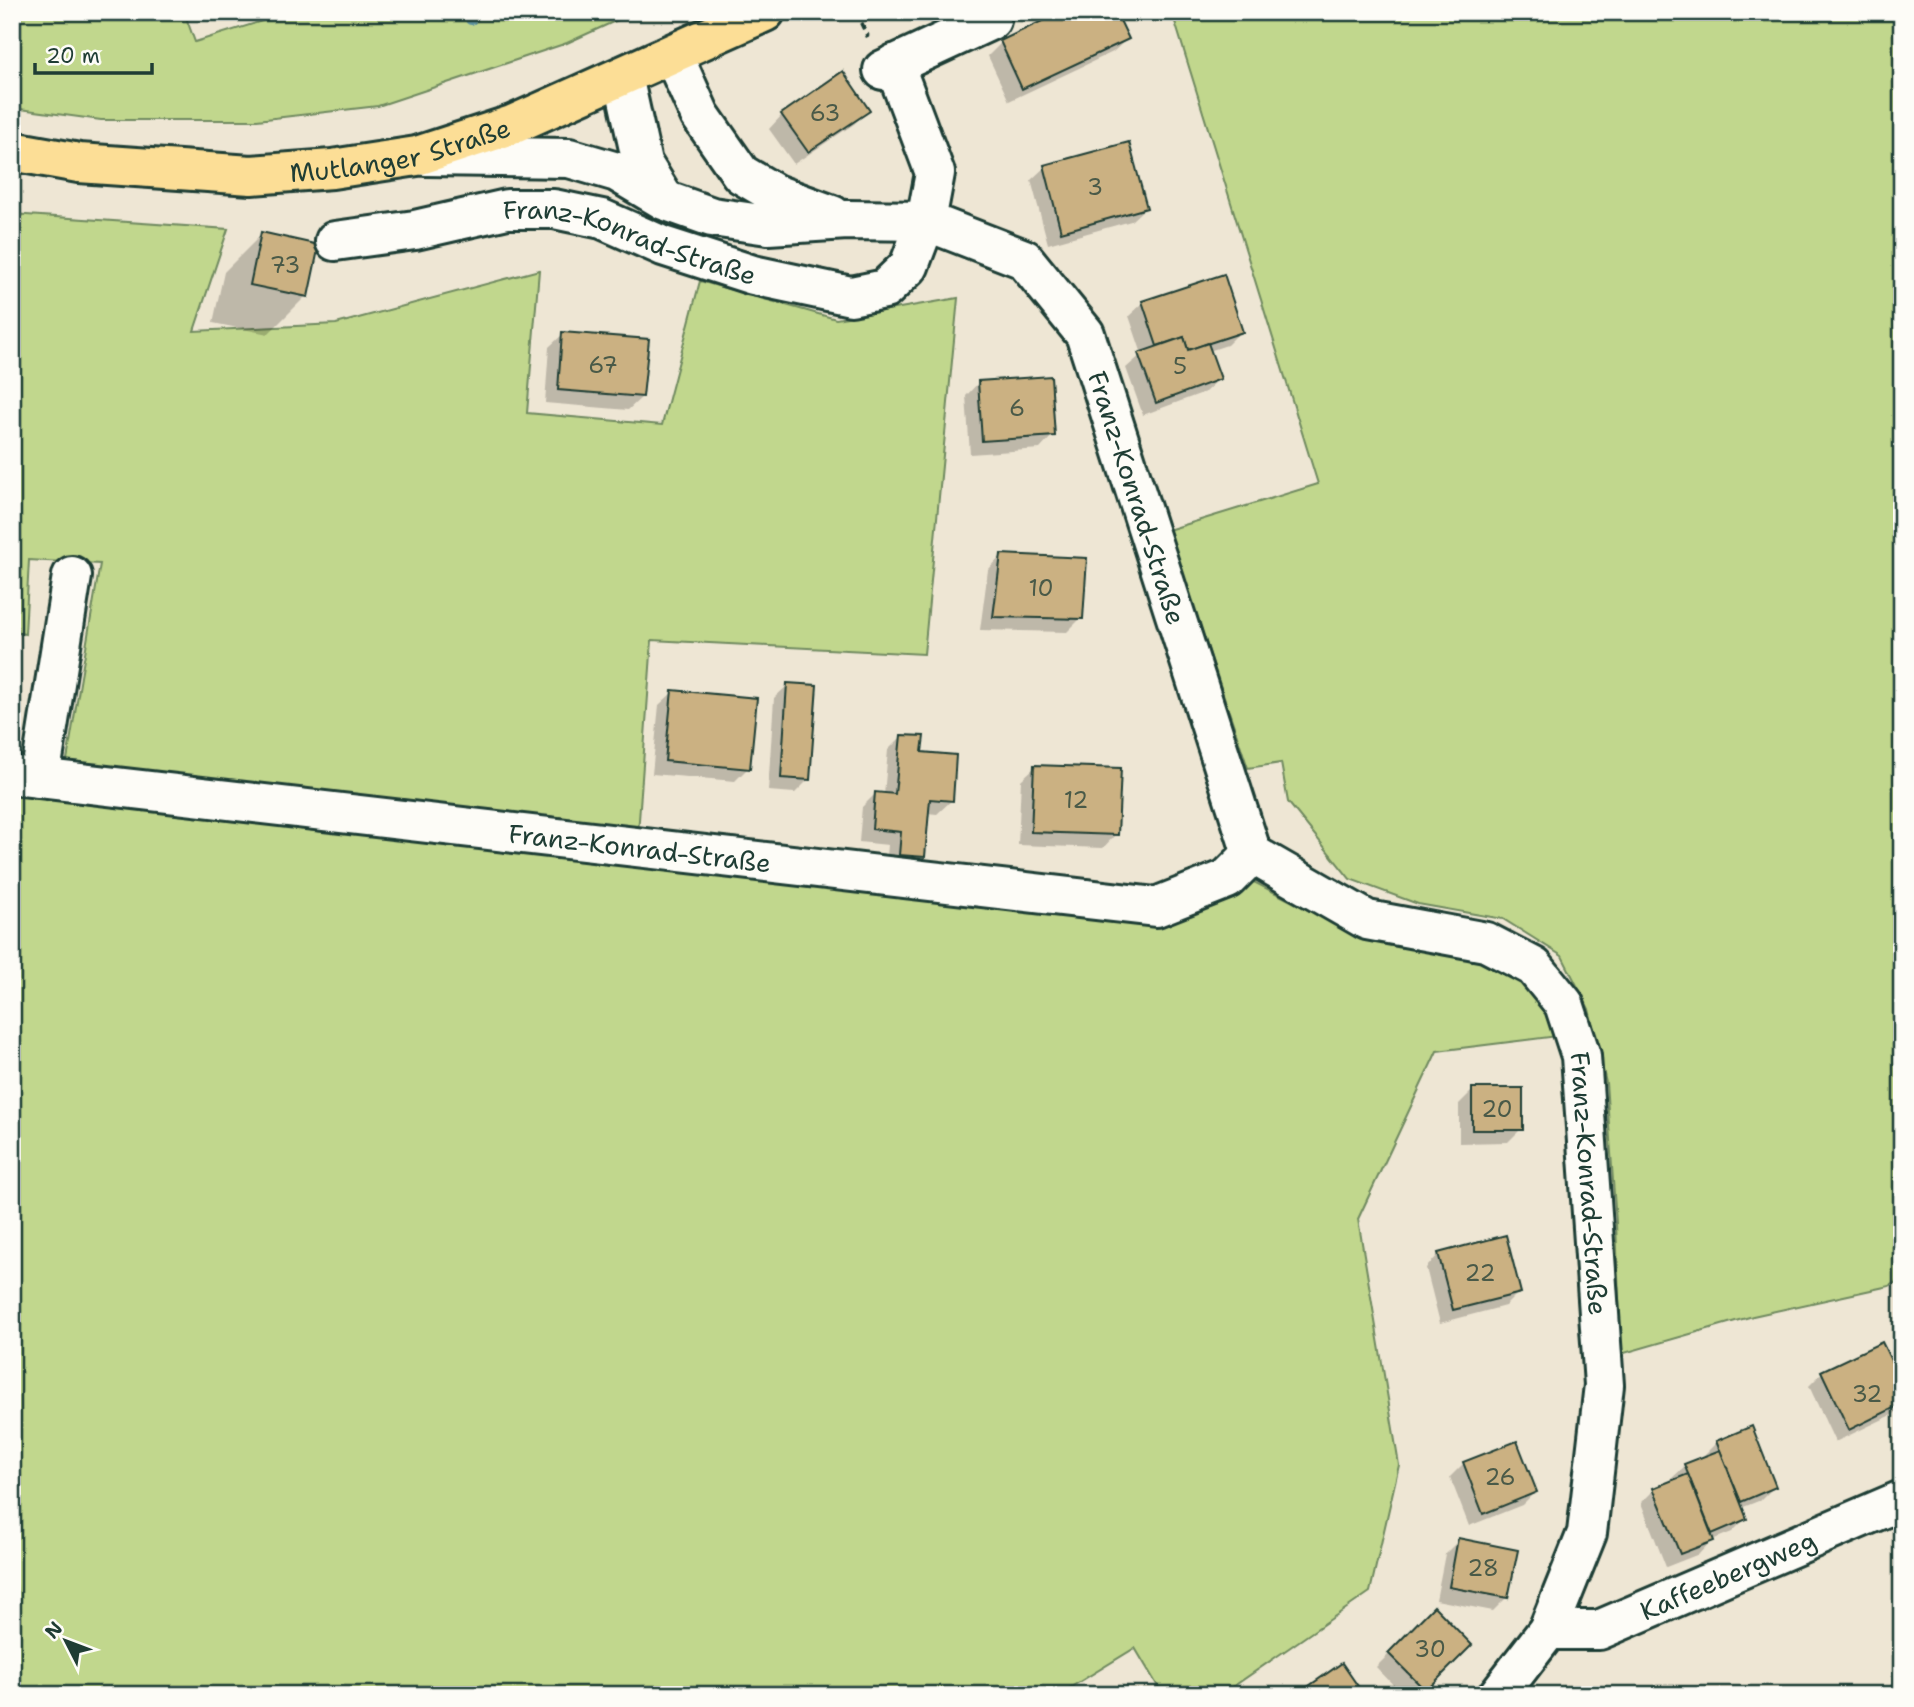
<svg xmlns="http://www.w3.org/2000/svg" width="1914" height="1707" font-family="'Shantell Sans',sans-serif">
  <style>
    .green { fill: #c1d78d; stroke: #708a60; stroke-width: 2 }
    .shadow { fill: #0003 }
    .lines { fill: none; stroke-linecap: round; stroke-linejoin: round }
    .stream { stroke: #5d93a0; stroke-width: 12 }
    .building { fill: #cbb182; stroke: #1f3d34; stroke-width: 2 }
    .minor-casing { stroke: #1f3d34; stroke-width: 44 }
    .major-casing { stroke: #1f3d34; stroke-width: 44 }
    .path { stroke: #1f3d34; stroke-width: 4.5; stroke-dasharray: 7 5; stroke-linecap: butt }
    .minor { stroke: #fdfcf7; stroke-width: 38 }
    .major { stroke: #fcde96; stroke-width: 38 }
    .labels { text-anchor: middle; dominant-baseline: central; stroke-width: 5; stroke-linejoin: round; paint-order: stroke }
    .number-label { font-size: 23px; fill: #4a5a48 }
    .street-label { font-size: 26px; fill: #1f3d34; stroke: #fdfcf7 }
  </style>
  <rect width="100%" height="100%" fill="#eee6d4"/>
  <filter id="ink" filterUnits="userSpaceOnUse"><feTurbulence type="fractalNoise" baseFrequency=".0143" numOctaves="2"/><feDisplacementMap in="SourceGraphic" scale="14" xChannelSelector="R" yChannelSelector="G"/><feConvolveMatrix kernelMatrix="1 2 1 2 8 2 1 2 1" color-interpolation-filters="sRGB"/></filter>
  <g filter="url(#ink)">
    <!-- green -->
    <g class="green">
      <polygon points="12,12 184,12 195,42 291,12 635,12 567,43 378,106 257,120 101,120 12,108"/>
      <polygon points="1172,12 1902,12 1902,1279 1889,1286 1753,1316 1621,1354 1616,1223 1606,1083 1589,1009 1562,956 1503,919 1418,904 1350,879 1288,802 1281,763 1248,768 1168,530 1318,484"/>
      <polygon points="12,214 228,229 194,331 336,324 539,270 527,413 662,425 700,281 836,319 958,298 924,654 652,640 638,834 66,766 100,564 29,560 25,634 12,632"/>
      <polygon points="12,788 1048,902 1252,881 1365,939 1491,961 1540,995 1558,1036 1437,1051 1358,1219 1399,1465 1370,1592 1221,1695 1163,1695 1135,1648 1058,1695 12,1695 12,1605 17,1591 12,1549"/>
    </g>
    <!-- shadow -->
    <g class="shadow">
      <polygon points="1127,39 1113,52 1009,101 988,56 1001,43"/>
      <polygon points="868,111 854,124 794,164 769,129 782,115"/>
      <polygon points="1045,167 1145,208 1131,221 1048,244 1031,180"/>
      <polygon points="262,234 306,296 268,334 213,323 224,272"/>
      <polygon points="1143,303 1241,331 1227,345 1209,351 1219,379 1205,392 1143,415 1126,368 1142,354 1129,316"/>
      <polygon points="563,334 642,397 628,410 545,403 549,347"/>
      <polygon points="979,382 1053,435 1040,449 970,454 966,396"/>
      <polygon points="1001,556 1081,618 1067,632 980,630 988,570"/>
      <polygon points="788,685 809,779 795,793 768,791 774,698"/>
      <polygon points="673,692 748,768 735,781 652,774 659,705"/>
      <polygon points="902,736 951,801 937,814 927,813 923,857 909,870 886,868 888,845 859,842 862,807 875,794 884,795 888,750"/>
      <polygon points="1035,767 1116,834 1103,848 1018,845 1021,780"/>
      <polygon points="1473,1090 1521,1129 1508,1142 1459,1143 1459,1104"/>
      <polygon points="1439,1254 1519,1292 1505,1306 1440,1323 1426,1268"/>
      <polygon points="1822,1373 1902,1387 1902,1406 1894,1414 1835,1442 1809,1386"/>
      <polygon points="1717,1442 1774,1487 1761,1500 1741,1508 1745,1519 1732,1532 1712,1540 1699,1554 1666,1567 1641,1503 1654,1490 1672,1482 1671,1479 1685,1466 1705,1458 1704,1455"/>
      <polygon points="1516,1443 1535,1492 1522,1505 1469,1526 1450,1477 1464,1463"/>
      <polygon points="1459,1540 1507,1597 1493,1611 1436,1600 1445,1554"/>
      <polygon points="1434,1609 1470,1645 1419,1695 1403,1695 1376,1667"/>
    </g>
    <g class="lines">
      <!-- stream -->
      <polyline class="stream" points="471,19 475,12"/>
    </g>
    <!-- building -->
    <g class="building">
      <polygon points="1061,12 1116,12 1129,39 1022,89 1000,41"/>
      <polygon points="843,71 870,111 808,152 781,114"/>
      <polygon points="1129,142 1147,208 1061,232 1044,165"/>
      <polygon points="261,232 319,245 308,297 250,285"/>
      <polygon points="1224,274 1243,332 1188,350 1184,337 1157,346 1142,301"/>
      <polygon points="562,332 649,339 643,397 558,390"/>
      <polygon points="1184,337 1188,350 1208,343 1221,379 1156,403 1138,353"/>
      <polygon points="1051,376 1055,436 982,441 978,381"/>
      <polygon points="1001,554 1087,558 1083,619 993,617"/>
      <polygon points="787,683 817,685 810,780 781,778"/>
      <polygon points="672,690 757,698 750,769 665,761"/>
      <polygon points="901,735 924,736 922,752 956,755 953,801 930,799 925,857 899,855 901,832 872,829 875,792 895,794"/>
      <polygon points="1034,765 1121,768 1118,835 1031,832"/>
      <rect x="1472" y="1088" width="51" height="42"/>
      <polygon points="1506,1235 1521,1293 1453,1310 1438,1253"/>
      <polygon points="1882,1342 1902,1383 1902,1404 1849,1430 1821,1371"/>
      <polygon points="1752,1426 1776,1487 1741,1502 1716,1441"/>
      <polygon points="1517,1441 1537,1492 1483,1514 1463,1462"/>
      <polygon points="1720,1450 1747,1519 1712,1534 1684,1464"/>
      <polygon points="1688,1474 1714,1541 1680,1554 1653,1488"/>
      <polygon points="1458,1538 1518,1550 1508,1598 1449,1587"/>
      <polygon points="1434,1606 1472,1645 1426,1691 1388,1653"/>
      <polygon points="1342,1663 1364,1695 1296,1695"/>
    </g>
    <g class="lines">
      <defs>
        <g id="minor">
          <polyline points="673,55 700,115 741,174 775,194 832,215"/>
          <polyline points="883,70 991,20"/>
          <polyline points="623,76 642,163 664,199"/>
          <path id="s1" d="M 426,156 L 569,158 L 617,172 L 664,200 L 712,217 L 768,225 L 847,220 L 926,221 L 1024,259 L 1085,334 L 1252,854 L 1367,920 L 1486,942 L 1534,967 L 1564,1004 L 1581,1056 L 1604,1385 L 1587,1533 L 1548,1630 L 1498,1695"/>
          <path id="s2" d="M 335,241 L 415,230 L 507,209 L 554,209 L 602,219 L 663,246 L 753,275 L 851,296 L 885,289 L 909,266 L 926,221 L 935,173 L 894,64"/>
          <path id="s3" d="M 12,775 L 1156,907 L 1227,879 L 1252,854"/>
          <polyline points="40,778 72,576"/>
          <path id="s4" d="M 1548,1630 L 1599,1630 L 1902,1500"/>
        </g>
        <g id="major">
          <path id="s5" d="M 12,151 L 79,163 L 251,175 L 332,169 L 417,156 L 512,125 L 765,12"/>
        </g>
      </defs>
      <!-- minor casing -->
      <use href="#minor" class="minor-casing"/>
      <!-- major casing -->
      <use href="#major" class="major-casing"/>
      <!-- path -->
      <polyline class="path" points="856,12 868,37"/>
      <!-- minor -->
      <use href="#minor" class="minor"/>
      <!-- major -->
      <use href="#major" class="major"/>
    </g>
  </g>
  <g class="labels">
    <!-- number labels -->
    <g class="number-label">
      <text x="825" y="113">63</text>
      <text x="1095" y="187">3</text>
      <text x="285" y="265">73</text>
      <text x="603" y="365">67</text>
      <text x="1180" y="366">5</text>
      <text x="1017" y="408">6</text>
      <text x="1041" y="588">10</text>
      <text x="1076" y="800">12</text>
      <text x="1497" y="1109">20</text>
      <text x="1480" y="1273">22</text>
      <text x="1867" y="1394">32</text>
      <text x="1500" y="1477">26</text>
      <text x="1483" y="1568">28</text>
      <text x="1430" y="1649">30</text>
    </g>
    <!-- street labels -->
    <g class="street-label">
      <text stroke="none"><textPath href="#s5" startOffset="392">Mutlanger Straße</textPath></text>
      <text stroke="none"><textPath href="#s2" startOffset="303">Franz-Konrad-Straße</textPath></text>
      <text stroke="none"><textPath href="#s1" startOffset="887">Franz-Konrad-Straße</textPath></text>
      <text stroke="none"><textPath href="#s3" startOffset="632">Franz-Konrad-Straße</textPath></text>
      <text stroke="none"><textPath href="#s1" startOffset="1799">Franz-Konrad-Straße</textPath></text>
      <text stroke="none"><textPath href="#s4" startOffset="191">Kaffeebergweg</textPath></text>
    </g>
  </g>
  <!-- margin -->
  <rect width="1914" height="1707" fill="none" stroke="#fdfcf7" stroke-width="42"/>
  <rect x="21" y="21" width="1872" height="1665" fill="none" stroke="#1f3d34" stroke-width="2.5" filter="url(#ink)"/>
  <!-- north arrow -->
  <g transform="translate(66 1641) rotate(312)" stroke="#fdfcf7" stroke-width="5" paint-order="stroke">
  <path d="M0-5L12 26L0 18L-12 26Z" fill="#1f3d34"/>
  <text y="-10" font-size="19" font-weight="bold" text-anchor="middle" fill="#1f3d34">N</text>
  </g>
  <!-- scale -->
  <path d="M35 63v10h117v-10" fill="none" stroke="#1f3d34" stroke-width="3.5"/>
  <text x="46" y="63" font-size="21" fill="#1f3d34" stroke="#fdfcf7" stroke-width="5" paint-order="stroke">20 m</text>
</svg>
